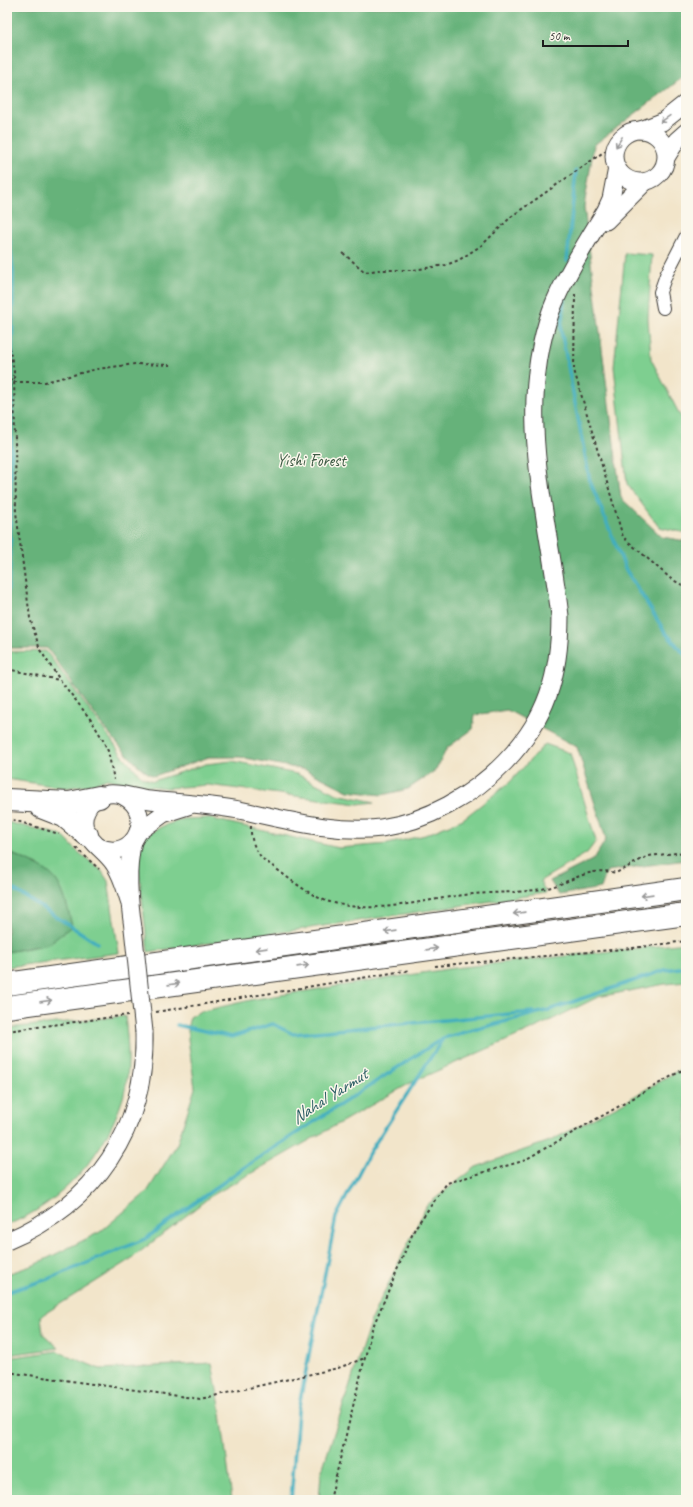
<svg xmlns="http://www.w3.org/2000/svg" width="693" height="1507" font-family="Caveat,sans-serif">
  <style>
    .green { fill: #7ecf90; stroke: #4d7656 }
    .forest { fill: #66b27a; stroke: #41674b }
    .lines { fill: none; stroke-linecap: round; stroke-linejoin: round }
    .stream { stroke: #41aebf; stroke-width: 3.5 }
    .street-casing { stroke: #3c3a36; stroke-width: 14 }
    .secondary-casing { stroke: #3c3a36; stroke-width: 19 }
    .highway-casing { stroke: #3c3a36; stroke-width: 24 }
    .path { stroke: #3c3a36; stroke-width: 2; stroke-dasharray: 3 3; stroke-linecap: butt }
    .street { stroke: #fff; stroke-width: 12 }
    .secondary { stroke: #fff; stroke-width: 17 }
    .highway { stroke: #fff; stroke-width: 22 }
    .secondary-bridge-casing { stroke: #3c3a36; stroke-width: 19; stroke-linecap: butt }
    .secondary-bridge { stroke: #fff; stroke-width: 17 }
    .oneway { stroke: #999 }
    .labels { text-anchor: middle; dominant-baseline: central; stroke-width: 3; stroke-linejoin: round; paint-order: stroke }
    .park-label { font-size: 17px; fill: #3e5b45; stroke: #fbf7ec }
    .water-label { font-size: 18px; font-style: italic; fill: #2d5e65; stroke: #fbf7ec }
  </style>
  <rect width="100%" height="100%" fill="#fbf7ec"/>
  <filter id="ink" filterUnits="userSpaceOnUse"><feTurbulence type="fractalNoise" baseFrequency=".025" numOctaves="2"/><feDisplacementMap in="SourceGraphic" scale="8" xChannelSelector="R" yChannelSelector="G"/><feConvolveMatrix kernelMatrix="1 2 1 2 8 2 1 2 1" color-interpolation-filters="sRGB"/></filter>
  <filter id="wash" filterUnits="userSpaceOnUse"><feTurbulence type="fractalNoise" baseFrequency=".012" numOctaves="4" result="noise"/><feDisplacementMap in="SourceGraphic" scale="16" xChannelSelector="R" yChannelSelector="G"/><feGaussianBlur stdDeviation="0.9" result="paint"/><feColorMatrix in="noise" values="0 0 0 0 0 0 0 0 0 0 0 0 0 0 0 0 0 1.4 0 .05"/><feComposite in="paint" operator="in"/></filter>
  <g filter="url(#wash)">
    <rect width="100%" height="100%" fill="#f2e5ca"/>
    <!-- green -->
    <g class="green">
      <polygon points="625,253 652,255 648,318 651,359 686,427 686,533 659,527 627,484 614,367"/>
      <polygon points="46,651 122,755 142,777 153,781 206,764 232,761 297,774 337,794 375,802 358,804 208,785 168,788 133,785 107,779 90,785 65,788 7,779 7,652"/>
      <polygon points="545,744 570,753 596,841 587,853 540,881 546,893 148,952 137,853 146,835 163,826 183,819 208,818 339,848 388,844 425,835 463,819 510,782"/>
      <polygon points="7,822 62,835 77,851 101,870 108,881 119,953 7,967 7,952 49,944 38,865 7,852"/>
      <polygon points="686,943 686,982 665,984 598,997 533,1029 414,1081 211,1196 127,1262 41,1316 43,1334 59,1348 7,1355 7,1274 34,1265 100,1232 147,1192 177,1144 195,1088 188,1039 188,1025 190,1017 199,1012 255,999 454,968"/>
      <path d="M 125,1016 C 128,1042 131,1072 123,1098 C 105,1154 62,1204 7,1225 L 7,1028 Z"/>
      <polygon points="686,1066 686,1500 319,1500 321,1473 372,1317 427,1205 476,1167 550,1141 621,1104"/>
      <polygon points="57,1351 100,1369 212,1363 220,1406 232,1500 7,1500 7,1358"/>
    </g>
    <!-- forest -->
    <g class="forest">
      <path d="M 7,7 L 686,7 L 686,75 L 594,145 L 584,207 L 621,498 L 662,537 L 686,541 L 686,860 L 607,871 L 601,888 L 559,895 L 550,881 L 594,859 L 606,839 L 577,747 L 507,710 L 475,715 L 473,729 L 447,748 L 436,770 L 408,789 L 382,795 L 348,791 L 306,770 L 240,757 L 209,757 L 154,776 C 127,767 67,675 47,648 L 7,648 Z"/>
      <path d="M 7,852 C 56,873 60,873 72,926 L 49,944 L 7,952 Z"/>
    </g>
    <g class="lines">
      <!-- stream -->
      <g class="stream">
        <polyline points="7,216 13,271 10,564 7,594"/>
        <polyline points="567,261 576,171"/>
        <polyline points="564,299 561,330 590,481 626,570 665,632 686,656"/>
        <polyline points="7,885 97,943"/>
        <polyline points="177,1025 232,1037 273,1024 293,1034 533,1012"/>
        <polyline points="7,1292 51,1278 145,1239 246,1166 443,1038 549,1010 665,970 686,967"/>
        <polyline points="291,1500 298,1411 336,1217 369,1153 442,1040"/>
      </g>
    </g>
  </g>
  <g filter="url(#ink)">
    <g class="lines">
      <defs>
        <polyline id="street" points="663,308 660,292 666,275 686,236"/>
        <g id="secondary">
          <circle cx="640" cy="156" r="26"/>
          <polyline points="641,130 662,122 686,103"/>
          <polyline points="667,156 677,140 686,132"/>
          <polyline points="606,221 645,182"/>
          <polyline points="138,832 163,814 188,806"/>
          <path d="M 99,847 C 135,863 157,813 123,796"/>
          <path d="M 129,900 C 125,888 122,875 114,864 C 103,847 76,836 86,811 C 90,802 98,796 108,794 C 121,792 137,799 150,800 C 180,803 210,805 239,810 C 285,819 334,834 381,828 C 428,821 472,796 505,762 C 547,719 560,674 560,616 C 548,514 515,412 551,311 C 563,279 588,240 606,210 L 611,199 L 617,168"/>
          <path d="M 133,928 C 129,900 126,869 133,841"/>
          <path d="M 7,1241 C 95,1204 147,1129 144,1032"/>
        </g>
        <g id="highway">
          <polyline points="7,800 69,803 99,797"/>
          <polyline points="41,807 64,816 87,835"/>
          <polyline points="7,984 686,889"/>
          <polyline points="7,1007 686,914"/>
        </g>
      </defs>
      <!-- street casing -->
      <use href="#street" class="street-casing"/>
      <!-- secondary casing -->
      <use href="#secondary" class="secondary-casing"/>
      <!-- highway casing -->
      <use href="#highway" class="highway-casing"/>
      <!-- path -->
      <g class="path">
        <polyline points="343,253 365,272 378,270 413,270 446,265 459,260 482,245 512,216 618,142"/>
        <polyline points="575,294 574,370 623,537 671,579 686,587"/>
        <polyline points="7,335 14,371 16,512 30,618 40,650 60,680 91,720 102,738 108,751 114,780"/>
        <polyline points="14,382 45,382 97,369 135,364 172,365"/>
        <polyline points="7,399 13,375"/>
        <polyline points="7,669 59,680"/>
        <polyline points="7,818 59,834"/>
        <path d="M 251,826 C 250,839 255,851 264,860 C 283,873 308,896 330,902 C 379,916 426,898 474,894 C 498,892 523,893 547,888 C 573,882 588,866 616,873 L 648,856 L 686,852"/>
        <polyline points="76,848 99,869"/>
        <polyline points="435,966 633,948 686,941"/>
        <polyline points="156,1012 410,970"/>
        <polyline points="7,1031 128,1015"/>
        <polyline points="7,1372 200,1399 338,1368 365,1358"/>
        <polyline points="330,1500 372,1329 415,1228 447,1183 523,1161 686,1068"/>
      </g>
      <!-- street -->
      <use href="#street" class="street"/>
      <!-- secondary -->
      <use href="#secondary" class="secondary"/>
      <!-- highway -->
      <use href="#highway" class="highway"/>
      <defs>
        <polyline id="secondary-bridge" points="133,928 144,1032"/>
      </defs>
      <!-- secondary-bridge casing -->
      <use href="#secondary-bridge" class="secondary-bridge-casing"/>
      <!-- secondary-bridge -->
      <use href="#secondary-bridge" class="secondary-bridge"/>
    </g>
    <!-- one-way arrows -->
    <defs><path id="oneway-shaft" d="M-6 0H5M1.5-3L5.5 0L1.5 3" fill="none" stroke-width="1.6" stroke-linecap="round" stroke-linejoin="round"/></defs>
    <g class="oneway">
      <use href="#oneway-shaft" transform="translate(665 119) rotate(145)"/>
      <use href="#oneway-shaft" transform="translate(619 142) rotate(122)"/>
      <use href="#oneway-shaft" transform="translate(647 895) rotate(172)"/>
      <use href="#oneway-shaft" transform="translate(519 913) rotate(172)"/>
      <use href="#oneway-shaft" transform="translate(390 931) rotate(172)"/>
      <use href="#oneway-shaft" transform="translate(261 949) rotate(172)"/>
      <use href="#oneway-shaft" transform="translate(432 949) rotate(-8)"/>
      <use href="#oneway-shaft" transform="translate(303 966) rotate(-8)"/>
      <use href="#oneway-shaft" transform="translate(174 984) rotate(-8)"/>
      <use href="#oneway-shaft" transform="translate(46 1001) rotate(-8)"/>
    </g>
  </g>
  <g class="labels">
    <!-- park labels -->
    <g class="park-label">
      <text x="311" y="460">Yishi Forest</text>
    </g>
    <!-- water labels -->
    <g class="water-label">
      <text transform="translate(329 1096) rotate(-33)">Nahal Yarmut</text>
    </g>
  </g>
  <!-- margin -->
  <rect width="693" height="1507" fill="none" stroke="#fbf7ec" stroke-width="24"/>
  <!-- scale -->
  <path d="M543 40v6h85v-6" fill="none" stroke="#1c1c1c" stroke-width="2"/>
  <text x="549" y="40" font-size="12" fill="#1c1c1c" stroke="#fbf7ec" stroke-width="3" paint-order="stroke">50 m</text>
</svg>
